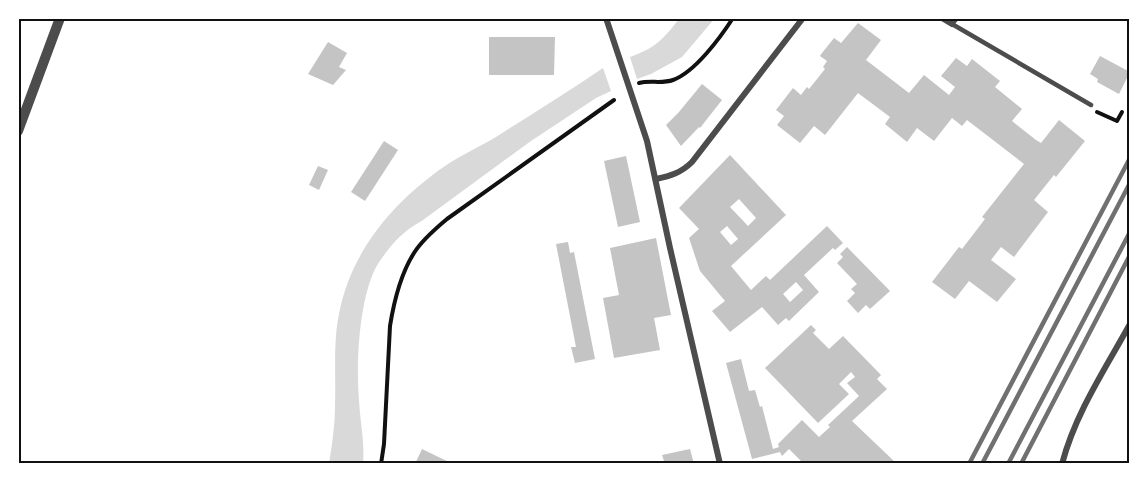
<svg xmlns="http://www.w3.org/2000/svg" width="1148" height="482" font-family="Signika,sans-serif">
  <style>
    .water { fill: #d9d9d9 }
    .building { fill: #c4c4c4; fill-rule: evenodd }
    .lines { fill: none; stroke-linecap: round; stroke-linejoin: round }
    .path { stroke: #111; stroke-width: 4 }
    .service { stroke: #4c4c4c; stroke-width: 4.5 }
    .minor { stroke: #4c4c4c; stroke-width: 6 }
    .tertiary { stroke: #4c4c4c; stroke-width: 10 }
    .rail { stroke: #707070; stroke-width: 4.5 }
    .neatline { fill: none; stroke: #111; stroke-width: 2 }
  </style>
  <rect width="100%" height="100%" fill="#fff"/>
  <!-- water -->
  <g class="water">
    <path d="M 680,18 L 715,18 L 682,57 L 651,74 L 637,79 L 630,57 C 656,48 663,39 680,18 Z"/>
    <path d="M 603,68 L 611,91 L 596,98 L 531,141 L 423,220 C 417,224 409,228 404,233 C 394,241 381,258 375,269 C 359,303 356,362 359,400 C 360,421 365,443 363,464 L 329,464 C 332,445 335,425 335,405 C 336,375 333,343 339,314 C 351,251 393,202 445,166 C 461,155 479,147 496,137 C 532,114 568,92 603,68 Z"/>
  </g>
  <!-- building -->
  <g class="building">
    <polygon points="858,23 881,40 866,60 909,93 924,75 949,95 955,87 941,76 956,58 967,66 972,59 1000,81 995,87 1022,109 1012,121 1036,140 1041,143 1059,120 1085,141 1056,177 1054,175 1034,200 1048,212 1014,257 1001,247 991,260 1016,279 997,302 969,281 955,299 932,282 959,247 962,249 985,219 982,217 1024,164 967,120 962,126 952,118 934,141 917,128 907,142 885,124 890,117 858,93 825,135 814,126 800,143 777,125 784,116 776,110 793,88 801,95 807,87 809,89 825,69 823,67 827,61 820,56 822,53 834,38 841,43"/>
    <polygon points="489,37 555,37 554,75 489,75"/>
    <polygon points="328,42 347,53 339,67 346,70 333,85 308,74"/>
    <polygon points="1100,56 1130,72 1119,94 1097,82 1098,79 1090,74"/>
    <polygon points="702,84 722,100 700,128 699,127 681,146 666,125 679,112"/>
    <polygon points="384,141 398,150 365,201 351,192"/>
    <path d="M 730,155 L 786,215 L 731,266 L 751,290 L 766,276 L 770,280 L 827,226 L 843,243 L 835,250 L 833,248 L 804,275 L 819,292 L 789,321 L 786,318 L 778,325 L 762,307 L 730,332 L 712,311 L 725,301 L 700,271 L 689,238 L 699,229 L 679,208 ZM 739,199 L 756,218 L 748,226 L 730,207 ZM 727,226 L 738,239 L 731,245 L 720,232 ZM 796,282 L 803,290 L 790,302 L 783,294 Z"/>
    <polygon points="626,156 640,222 618,227 604,161"/>
    <polygon points="318,166 328,170 319,190 309,185"/>
    <polygon points="656,238 671,315 654,318 660,350 614,358 603,298 619,295 610,248"/>
    <polygon points="568,242 570,253 574,252 595,359 575,363 571,347 576,347 556,244"/>
    <polygon points="847,247 890,291 870,309 866,305 858,313 847,301 855,293 851,289 857,284 837,263 843,257 840,254"/>
    <polygon points="811,325 816,330 813,333 829,349 843,336 881,375 877,379 887,389 852,421 895,462 893,464 804,464 789,449 782,456 780,452 752,459 726,363 741,359 749,391 755,390 760,407 762,406 773,449 779,447 778,444 802,420 819,437 830,427 828,425 859,396 847,383 855,377 851,372 839,384 849,394 818,423 765,368"/>
    <polygon points="422,449 453,464 415,464"/>
    <polygon points="690,449 694,464 665,464 662,455"/>
  </g>
  <g class="lines">
    <!-- path -->
    <g class="path">
      <polyline points="18,74 19,74"/>
      <path d="M 639,83 C 650,80 662,84 673,80 C 695,72 720,38 733,18"/>
      <polyline points="1097,112 1117,121 1122,112"/>
      <path d="M 381,464 L 384,444 L 390,326 C 394,301 400,275 414,253 C 422,240 435,229 447,219 L 614,100"/>
    </g>
    <!-- service -->
    <polyline class="service" points="957,18 952,24 1091,105"/>
    <!-- minor -->
    <g class="minor">
      <polyline points="606,18 647,141 670,248 720,464"/>
      <polyline points="942,18 952,24"/>
      <path d="M 656,179 C 670,176 681,173 692,162 L 803,18"/>
      <path d="M 1062,464 C 1075,414 1105,369 1130,324"/>
    </g>
    <!-- tertiary -->
    <polyline class="tertiary" points="18,131 60,18"/>
    <!-- rail -->
    <g class="rail">
      <polyline points="969,464 1130,158"/>
      <polyline points="982,464 1130,183"/>
      <polyline points="1008,464 1130,232"/>
      <polyline points="1021,464 1130,255"/>
    </g>
  </g>
  <!-- border -->
  <rect width="1148" height="482" fill="none" stroke="#ffffff" stroke-width="39"/>
  <rect x="20" y="20" width="1108" height="442" class="neatline"/>
</svg>
